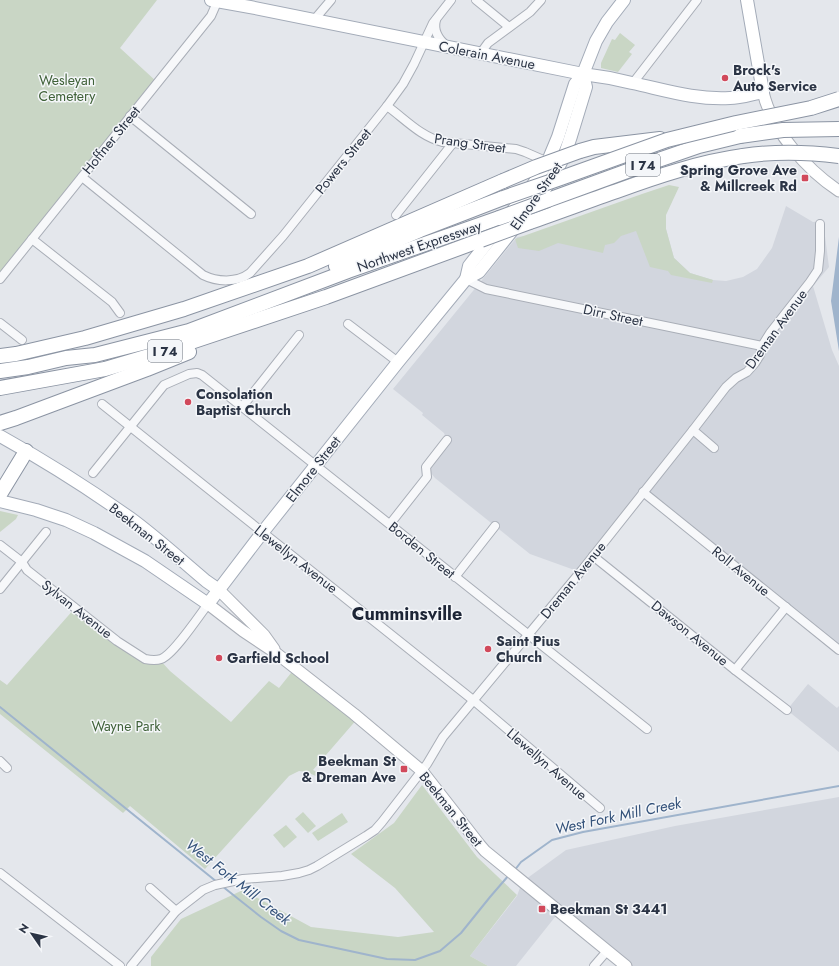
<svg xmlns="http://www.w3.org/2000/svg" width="839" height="966" font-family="Jost,sans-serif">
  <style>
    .built { fill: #d2d6de }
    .green { fill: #c9d6c5 }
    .water { fill: #9fb4cc }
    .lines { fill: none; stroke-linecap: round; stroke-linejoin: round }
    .stream { stroke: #9fb4cc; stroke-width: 2 }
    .minor-casing { stroke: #a9aeb7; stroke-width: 10 }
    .secondary-casing { stroke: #a9aeb7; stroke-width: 13 }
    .primary-casing { stroke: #a3abb8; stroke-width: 14 }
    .motorway-casing { stroke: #8b94a3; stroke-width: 16 }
    .minor { stroke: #f7f8fa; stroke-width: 8 }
    .secondary { stroke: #fff; stroke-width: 11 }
    .primary { stroke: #fff; stroke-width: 12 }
    .motorway { stroke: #fff; stroke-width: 14 }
    .motorway-bridge-casing { stroke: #8b94a3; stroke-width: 16; stroke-linecap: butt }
    .motorway-bridge { stroke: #fff; stroke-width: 14 }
    .poi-dot { fill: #d1495b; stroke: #f4f6f9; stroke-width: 1.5 }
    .labels { text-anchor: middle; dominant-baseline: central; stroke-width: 3; stroke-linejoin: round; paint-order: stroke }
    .shield { fill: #f4f6f9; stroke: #676e7b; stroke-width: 1 }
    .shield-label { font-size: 13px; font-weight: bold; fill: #2b3445 }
    .street-label { font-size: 14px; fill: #2b3445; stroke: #f4f6f9 }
    .poi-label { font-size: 14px; font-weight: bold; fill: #2b3445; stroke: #f4f6f9; text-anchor: start }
    .park-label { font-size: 14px; fill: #3f6138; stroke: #f4f6f9 }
    .water-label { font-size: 15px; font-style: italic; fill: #34527a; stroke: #f4f6f9 }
    .district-label { font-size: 18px; font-weight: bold; fill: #1d2536; stroke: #f4f6f9 }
  </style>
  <rect width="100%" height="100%" fill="#e4e7ec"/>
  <!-- built -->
  <g class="built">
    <polygon points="786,206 813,222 823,221 829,267 813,286 832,350 839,366 839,650 644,492 580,572 530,554 435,478 426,467 447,440 444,433 422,415 423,413 393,389 517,237 636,223 666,218 666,229 674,258 690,273 713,280 726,281 743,277 757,269 772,248"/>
    <polygon points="808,684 837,708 839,706 839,752 787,710"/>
    <polygon points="839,797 839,966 626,966 559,912 516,966 488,966 470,956 517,896 522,882 566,850 675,826"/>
  </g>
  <!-- green -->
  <g class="green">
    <polygon points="0,0 157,0 120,48 157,82 0,279"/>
    <polygon points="620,33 635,45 629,52 632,54 618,72 601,68 601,63 612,39 615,40"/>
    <polygon points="669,185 679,187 666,215 666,229 674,258 690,273 713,280 712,283 671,275 668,271 650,267 636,231 621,236 614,243 605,245 603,253 558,243 539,251 518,248 515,239 642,194"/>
    <polygon points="0,511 18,515 16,519 0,532"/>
    <polygon points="75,608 145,659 160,660 170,671 231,722 269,681 279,688 295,668 358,718 313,770 325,776 322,779 307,772 299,771 289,776 205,869 130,806 123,813 0,714 0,680 7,685"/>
    <polygon points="422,785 477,857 517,895 470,956 488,966 151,966 151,957 181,919 243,890 311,927 398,937 434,932 395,888 351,854 394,823"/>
    <polygon points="303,812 316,826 308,833 295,819"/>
    <polygon points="342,813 348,822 318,841 312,833"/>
    <polygon points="286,825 297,837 284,848 273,835"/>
  </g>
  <!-- water -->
  <polygon class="water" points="839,237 839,351 831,301"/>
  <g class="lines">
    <!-- stream -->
    <g class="stream">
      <polyline points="0,707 217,882"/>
      <polyline points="514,871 521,862 552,840 583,832 839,786"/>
      <polyline points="222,886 261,917 281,931 299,940 387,959 415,960 440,951 461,933 490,897 509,875"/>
    </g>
    <defs>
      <g id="minor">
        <polyline points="476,0 509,27"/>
        <polyline points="314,20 331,0"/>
        <path d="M 436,20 C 433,31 438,39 447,46"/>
        <polyline points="480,54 488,43 530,12 541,0"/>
        <polyline points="633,83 697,0"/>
        <path d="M 387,106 C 405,119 421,137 443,142 L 516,149 L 525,152 L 548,162"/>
        <polyline points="130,116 251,214"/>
        <path d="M 82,177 L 203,275 C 217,282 237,283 250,273 L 283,236 L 387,106 L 403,84 L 414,64 L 433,23 L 451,0"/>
        <polyline points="396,215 453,143"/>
        <polyline points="32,239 112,302 120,313"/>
        <polyline points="0,279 211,16 218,0"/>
        <polyline points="466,279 486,289 762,346"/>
        <polyline points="0,323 22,340"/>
        <polyline points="348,324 398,362"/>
        <polyline points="102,404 473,700 600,808"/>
        <polyline points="242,407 299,335"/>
        <polyline points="693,430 714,448"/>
        <polyline points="93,473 164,385 189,374 197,373 202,375 647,729"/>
        <polyline points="643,492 839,650"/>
        <polyline points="390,524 427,477 426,467 447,440"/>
        <path d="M 0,545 L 22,562 L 27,570 L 117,641 L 145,659 C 150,660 155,661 161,659 C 173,655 199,616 208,604"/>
        <polyline points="593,556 735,670 787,710"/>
        <polyline points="455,577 495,526"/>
        <polyline points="0,589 46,532"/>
        <polyline points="735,670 786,607"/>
        <polyline points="0,761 7,768"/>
        <polyline points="0,873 120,966"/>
        <polyline points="150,888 176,911"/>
        <polyline points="131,966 176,911 203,890 215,885 243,879 282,876 299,873 309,870 317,866 366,836 375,830 382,822 427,764 443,737 582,570 693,430 726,387 736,378 747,372 755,363 760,355 762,346 770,333 810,282 818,270 820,251 820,224"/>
        <polyline points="594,966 607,951"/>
      </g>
      <g id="secondary">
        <path d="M 763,92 C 772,131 807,170 839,191"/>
        <polyline points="219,590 264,635 274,649"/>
        <polyline points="208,604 243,631 276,653 354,714 422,771 479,844 485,851 626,966"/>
      </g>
      <g id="primary">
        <path d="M 211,0 L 250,7 L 583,74 C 600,76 616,79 632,83 C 665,90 695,100 730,98 C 741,98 752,94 763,92 L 747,0"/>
        <polyline points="509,215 531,188 548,161 558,137 575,84 583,74 596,41 607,22 624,0"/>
        <polyline points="466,279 469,266 494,234"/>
        <path d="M 0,436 C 45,461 88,488 130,518 C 156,537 181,560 206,581 L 219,590"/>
        <polyline points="0,501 36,510 66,520 94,533 145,561 208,604 262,533 398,362 466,279 479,272 543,192 558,168 565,154 571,136 586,87 583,74"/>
      </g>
      <g id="motorway">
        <polyline points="580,151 594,147 660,139"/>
        <polyline points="548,200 641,166 699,146 740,136"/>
        <path d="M 530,222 C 559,212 588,201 617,191 C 658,176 700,162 743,156"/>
        <polyline points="336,266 420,230 503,198"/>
        <polyline points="0,356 16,354 85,338 184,309 308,266 503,181"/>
        <polyline points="0,371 28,367 66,358 95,355 189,331 348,271 499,218"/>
        <polyline points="0,388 105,369 149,356 326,297 481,240"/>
        <polyline points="0,423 16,418 147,369 189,352"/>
        <polyline points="0,494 22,458 26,451"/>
      </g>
    </defs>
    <!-- minor casing -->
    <use href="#minor" class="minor-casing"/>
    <!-- secondary casing -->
    <use href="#secondary" class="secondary-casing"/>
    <!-- primary casing -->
    <use href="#primary" class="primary-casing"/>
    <!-- motorway casing -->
    <use href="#motorway" class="motorway-casing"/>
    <!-- minor -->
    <use href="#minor" class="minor"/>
    <!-- secondary -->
    <use href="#secondary" class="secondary"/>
    <!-- primary -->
    <use href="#primary" class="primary"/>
    <!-- motorway -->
    <use href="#motorway" class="motorway"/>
    <defs>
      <g id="motorway-bridge">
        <polyline points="740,136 783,130 839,129"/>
        <path d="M 743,156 C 776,151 807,152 839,156"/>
        <polyline points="503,181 536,167 580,151"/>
        <polyline points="503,198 561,178 667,140 736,123 811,108 839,99"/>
        <polyline points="499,218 548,200"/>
        <polyline points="481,240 530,222"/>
      </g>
    </defs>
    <!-- motorway-bridge casing -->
    <use href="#motorway-bridge" class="motorway-bridge-casing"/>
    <!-- motorway-bridge -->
    <use href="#motorway-bridge" class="motorway-bridge"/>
  </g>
  <!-- markers -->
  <g class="poi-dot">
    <circle cx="725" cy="78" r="4"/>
    <rect x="801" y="174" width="8" height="8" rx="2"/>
    <circle cx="188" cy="402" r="4"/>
    <circle cx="488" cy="649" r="4"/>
    <circle cx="219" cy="658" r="4"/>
    <rect x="400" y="765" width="8" height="8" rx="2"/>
    <rect x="538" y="905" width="8" height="8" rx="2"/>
  </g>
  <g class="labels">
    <!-- shield labels -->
    <g class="shield">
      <rect x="626" y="154" width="34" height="22" rx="3"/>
      <rect x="148" y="340" width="34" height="22" rx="3"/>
    </g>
    <g class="shield-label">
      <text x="643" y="165">I 74</text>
      <text x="165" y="351">I 74</text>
    </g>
    <!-- street labels -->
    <g class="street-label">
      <text transform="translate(487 55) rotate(11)">Colerain Avenue</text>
      <text transform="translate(111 140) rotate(-51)">Hoffner Street</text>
      <text transform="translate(470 143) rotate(8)">Prang Street</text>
      <text transform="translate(343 161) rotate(-51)">Powers Street</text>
      <text transform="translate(536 196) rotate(-55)">Elmore Street</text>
      <text transform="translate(419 246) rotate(-19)">Northwest Expressway</text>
      <text transform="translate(613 315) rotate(12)">Dirr Street</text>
      <text transform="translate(776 329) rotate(-54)">Dreman Avenue</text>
      <text transform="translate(313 469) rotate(-52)">Elmore Street</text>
      <text transform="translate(147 534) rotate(38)">Beekman Street</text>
      <text transform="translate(422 550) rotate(39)">Borden Street</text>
      <text transform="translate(296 559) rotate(38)">Llewellyn Avenue</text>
      <text transform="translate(741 571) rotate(39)">Roll Avenue</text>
      <text transform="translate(573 580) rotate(-51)">Dreman Avenue</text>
      <text transform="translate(77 609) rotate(38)">Sylvan Avenue</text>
      <text transform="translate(690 633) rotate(39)">Dawson Avenue</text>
      <text transform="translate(547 764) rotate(41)">Llewellyn Avenue</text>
      <text transform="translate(451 809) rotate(51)">Beekman Street</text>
    </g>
    <!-- poi labels -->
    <g class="poi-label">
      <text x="733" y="70">Brock's<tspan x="733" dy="16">Auto Service</tspan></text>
      <text x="797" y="170" text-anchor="end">Spring Grove Ave<tspan x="797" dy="16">&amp; Millcreek Rd</tspan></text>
      <text x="196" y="394">Consolation<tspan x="196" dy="16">Baptist Church</tspan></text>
      <text x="496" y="641">Saint Pius<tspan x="496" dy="16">Church</tspan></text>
      <text x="227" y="658">Garfield School</text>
      <text x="396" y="761" text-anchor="end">Beekman St<tspan x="396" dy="16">&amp; Dreman Ave</tspan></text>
      <text x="550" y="909">Beekman St 3441</text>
    </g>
    <!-- park labels -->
    <g class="park-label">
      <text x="67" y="80">Wesleyan<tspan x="67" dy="16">Cemetery</tspan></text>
      <text x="126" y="726">Wayne Park</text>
    </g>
    <!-- water labels -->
    <g class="water-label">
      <text transform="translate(618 816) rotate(-12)">West Fork Mill Creek</text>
      <text transform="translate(238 882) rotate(38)">West Fork Mill Creek</text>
    </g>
    <!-- district labels -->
    <g class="district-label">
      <text x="407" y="614">Cumminsville</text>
    </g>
  </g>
  <!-- north arrow -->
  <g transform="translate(32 934) rotate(304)" stroke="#f4f6f9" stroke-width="3" paint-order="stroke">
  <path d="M0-3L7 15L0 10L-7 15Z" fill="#2b3445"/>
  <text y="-6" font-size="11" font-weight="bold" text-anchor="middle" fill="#2b3445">N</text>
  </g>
</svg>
